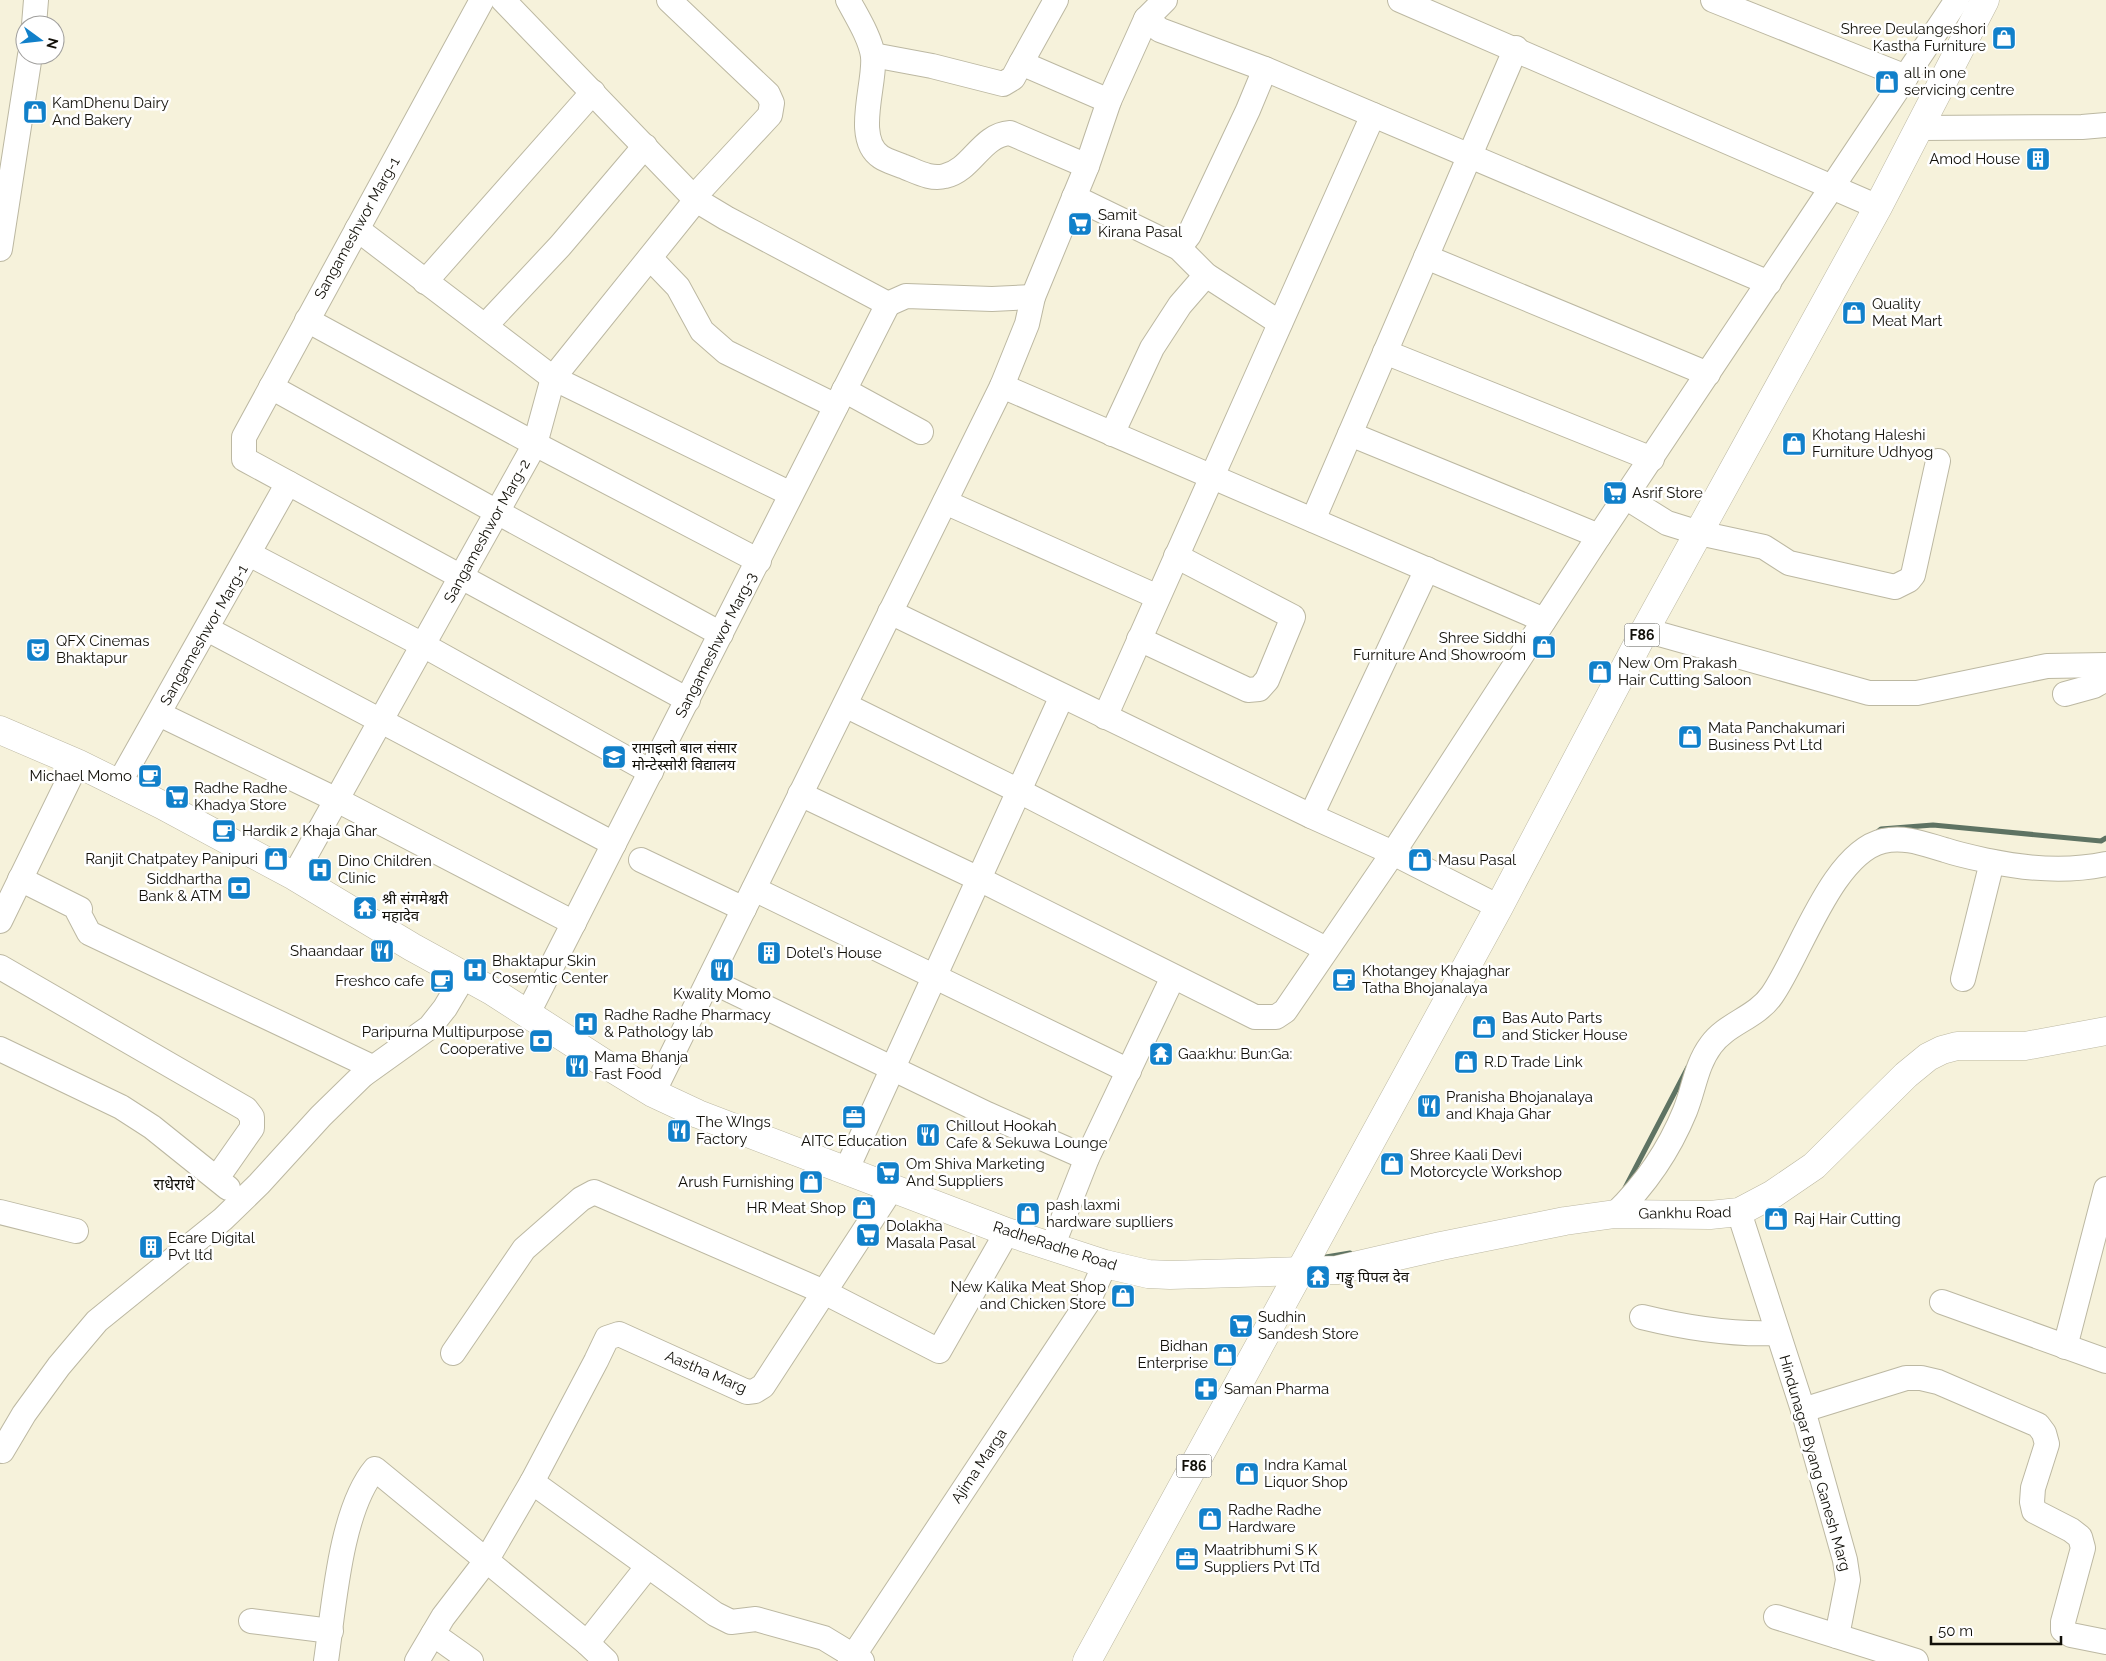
<svg xmlns="http://www.w3.org/2000/svg" width="2106" height="1661" font-family="Raleway,'Noto Sans Devanagari',sans-serif">
  <style>
    .lines { fill: none; stroke-linecap: round; stroke-linejoin: round }
    .stream { stroke: #5e7363; stroke-width: 5 }
    .minor-casing { stroke: #bcb8a2; stroke-width: 26 }
    .major-casing { stroke: #bcb8a2; stroke-width: 29 }
    .minor { stroke: #fff; stroke-width: 24 }
    .major { stroke: #fff; stroke-width: 28 }
    .labels { text-anchor: middle; dominant-baseline: central; stroke-width: 5; stroke-linejoin: round; paint-order: stroke }
    .shield { fill: #fff; stroke: #595853; stroke-width: 1 }
    .shield-label { font-size: 14px; font-weight: bold; fill: #121009 }
    .poi-label { font-size: 15px; fill: #121009; stroke: #fff; text-anchor: start }
    .street-label { font-size: 15px; fill: #121009; stroke: #fff }
    .neighbourhood-label { font-size: 16px; fill: #121009; stroke: #fff }
  </style>
  <rect width="100%" height="100%" fill="#f6f2db"/>
  <g class="lines">
    <!-- stream -->
    <g class="stream">
      <polyline points="1875,834 1881,829 1933,825 2101,841 2106,838"/>
      <polyline points="1625,1188 1688,1067"/>
      <polyline points="1326,1257 1350,1253"/>
    </g>
    <defs>
      <g id="minor">
        <polyline points="482,0 244,437 244,459 688,700"/>
        <polyline points="503,0 696,200 726,218 888,304"/>
        <polyline points="669,0 768,94 772,103 770,115 693,198"/>
        <path d="M 848,0 C 857,17 870,37 873,56 C 876,83 853,139 881,157 C 887,161 895,163 902,166 C 916,171 930,180 945,176 C 972,170 981,135 1010,133 L 1087,166"/>
        <polyline points="1056,0 1021,63 1109,101"/>
        <polyline points="1400,0 1878,207"/>
        <polyline points="1713,0 1906,77"/>
        <polyline points="1146,19 1160,30 1265,69 1769,283"/>
        <polyline points="34,25 36,0"/>
        <polyline points="873,55 932,66 1003,84 1013,78 1021,63"/>
        <polyline points="1919,128 2082,127 2106,125"/>
        <polyline points="1074,197 1179,248 1206,275 1280,323"/>
        <polyline points="357,229 553,378 791,494"/>
        <polyline points="1179,248 1189,235 1248,110 1265,69"/>
        <polyline points="0,249 30,55"/>
        <polyline points="1426,257 1708,374"/>
        <polyline points="650,258 678,287 702,331 726,352 836,406"/>
        <polyline points="425,282 593,92"/>
        <polyline points="888,304 906,296 992,299 1033,297"/>
        <polyline points="307,320 535,444 759,561"/>
        <polyline points="485,326 560,246 645,146"/>
        <polyline points="1385,352 1652,459"/>
        <polyline points="1002,386 1544,620"/>
        <polyline points="271,387 497,512 721,634"/>
        <polyline points="844,390 921,432"/>
        <polyline points="1112,434 1152,348 1180,305 1206,275"/>
        <polyline points="1350,434 1599,536"/>
        <polyline points="1627,498 1667,523 1699,533 1764,547 1789,563 1895,587 1909,580 1913,575 1938,461"/>
        <polyline points="945,502 1158,597"/>
        <polyline points="1313,520 1516,48"/>
        <polyline points="249,554 423,645 651,772"/>
        <polyline points="890,612 1311,816 1393,853 1499,907"/>
        <polyline points="207,629 614,844"/>
        <polyline points="1645,630 1869,693 1917,693 2047,666 2106,665"/>
        <polyline points="1139,639 1248,690 1259,689 1267,680 1293,617 1176,556"/>
        <polyline points="2065,694 2094,686 2106,679"/>
        <polyline points="845,705 1019,791 1326,949"/>
        <polyline points="159,714 337,800 574,923"/>
        <polyline points="1105,717 1373,115"/>
        <polyline points="118,785 288,483"/>
        <polyline points="800,794 979,879 1255,1017 1276,1017 1285,1011 1393,853 1599,536 1957,0"/>
        <polyline points="1311,816 1427,569"/>
        <polyline points="641,860 744,909"/>
        <polyline points="294,876 535,444 553,378 696,200"/>
        <polyline points="20,879 80,909 78,912 89,933 368,1065 363,1075"/>
        <polyline points="754,889 1129,1071"/>
        <polyline points="0,921 77,763"/>
        <polyline points="0,967 246,1109 252,1117 252,1128 217,1178"/>
        <polyline points="1963,979 1992,862"/>
        <polyline points="709,980 987,1114 1087,1158"/>
        <polyline points="528,1013 888,304"/>
        <polyline points="0,1049 121,1107 152,1127 228,1188"/>
        <polyline points="653,1093 1002,386 1027,324 1033,297 1087,166 1109,101 1146,19 1165,0"/>
        <polyline points="846,1171 1062,696"/>
        <polyline points="0,1212 76,1231"/>
        <polyline points="1739,1212 1803,1410 1845,1560 1848,1580 1837,1636"/>
        <path d="M 1615,1214 C 1645,1185 1669,1150 1685,1111 C 1694,1089 1696,1065 1711,1045 C 1727,1023 1756,1018 1772,995 C 1800,955 1832,853 1883,841 C 1905,836 1924,844 1945,850 C 1960,855 1975,858 1989,861 C 2027,869 2068,872 2106,864"/>
        <polyline points="1052,1247 1087,1158 1173,977"/>
        <polyline points="1942,1302 2106,1361"/>
        <path d="M 1642,1317 C 1687,1328 1732,1335 1777,1333"/>
        <polyline points="2065,1347 2106,1189"/>
        <polyline points="453,1353 524,1249 581,1199 594,1192 824,1292 939,1351 1007,1232"/>
        <polyline points="1803,1410 1906,1378 1921,1378 1938,1382 2038,1425 2044,1433 2047,1444 2033,1488 2032,1502 2034,1511 2071,1530 2080,1537 2083,1548 2063,1622 2063,1630 2071,1635 2106,1642"/>
        <polyline points="2,1451 24,1414 59,1366 97,1321 223,1219 259,1184 321,1116 363,1075 430,1027 445,1008 464,976"/>
        <polyline points="532,1482 715,1614 731,1622 756,1619 824,1638 862,1661"/>
        <polyline points="1776,1617 1916,1661"/>
        <polyline points="251,1621 331,1631"/>
        <polyline points="433,1634 471,1661"/>
        <polyline points="587,1643 648,1566"/>
        <path d="M 326,1661 C 334,1607 340,1511 375,1469 L 587,1643 L 606,1661"/>
        <polyline points="417,1661 443,1617 486,1561 532,1482 596,1361 607,1338 619,1334 747,1392 755,1391 763,1386 892,1188"/>
        <polyline points="850,1661 1088,1302 1105,1264"/>
      </g>
      <g id="major">
        <polyline points="0,730 77,763 162,805 294,876 412,947 492,991 607,1065 653,1093 698,1114 1007,1232 1105,1264 1148,1274 1170,1275 1337,1270 1441,1246 1565,1221 1615,1214 1710,1215 1739,1212 1773,1194 1814,1166 1906,1075 1928,1057 1942,1050 1957,1046 2025,1046 2106,1031"/>
        <polyline points="1087,1661 1499,907 1645,630 1878,207 1985,0"/>
      </g>
    </defs>
    <!-- minor casing -->
    <use href="#minor" class="minor-casing"/>
    <!-- major casing -->
    <use href="#major" class="major-casing"/>
    <!-- minor -->
    <use href="#minor" class="minor"/>
    <!-- major -->
    <use href="#major" class="major"/>
  </g>
  <!-- icons -->
  <defs>
    <symbol id="shop-square" viewBox="-11 -11 22 22"><rect x="-9" y="-9" width="18" height="18" rx="4" fill="#1180ca" stroke="#fff"/><path d="M-5-2.5h2.3a2.7 3.5 0 0 1 5.4 0H5L5.5 6h-11ZM-1.5-2.5h3a1.5 2.3 0 0 0-3 0Z" fill="#fff"/></symbol>
    <symbol id="building-square" viewBox="-11 -11 22 22"><rect x="-9" y="-9" width="18" height="18" rx="4" fill="#1180ca" stroke="#fff"/><path d="M-4-6H4V6H1V3H-1V6H-4ZM-2.5-4.3h1.7v1.8h-1.7ZM.8-4.3h1.7v1.8H.8ZM-2.5-1h1.7V.8h-1.7ZM.8-1h1.7V.8H.8Z" fill="#fff"/></symbol>
    <symbol id="supermarket-square" viewBox="-11 -11 22 22"><rect x="-9" y="-9" width="18" height="18" rx="4" fill="#1180ca" stroke="#fff"/><path d="M-6-5.5h2.5l.6 2H6L4.5 2H-2.5L-4.4-4H-6ZM-1.5 3.2a1.3 1.3 0 1 0 .1 0ZM3 3.2a1.3 1.3 0 1 0 .1 0Z" fill="#fff"/></symbol>
    <symbol id="theatre-square" viewBox="-11 -11 22 22"><rect x="-9" y="-9" width="18" height="18" rx="4" fill="#1180ca" stroke="#fff"/><path d="M-5-5.5Q0-4 5-5.5V0Q5 5 0 6Q-5 5-5 0ZM-3.3-2.5H-1v1.5H-3.3ZM1-2.5H3.3v1.5H1ZM-2.8 1Q0 5.5 2.8 1Z" fill="#fff"/></symbol>
    <symbol id="school-square" viewBox="-11 -11 22 22"><rect x="-9" y="-9" width="18" height="18" rx="4" fill="#1180ca" stroke="#fff"/><path d="M0-5L7-2L0 1L-7-2ZM-4 1L0 2.5L4 1V4Q0 6-4 4Z" fill="#fff"/></symbol>
    <symbol id="cafe-square" viewBox="-11 -11 22 22"><rect x="-9" y="-9" width="18" height="18" rx="4" fill="#1180ca" stroke="#fff"/><path d="M-5.5-4.5H6V0H3Q3 3.5 0 3.5H-2.5Q-5.5 3.5-5.5 0ZM3-3.2v2h1.7v-2ZM-6 4.5H4V6H-6Z" fill="#fff"/></symbol>
    <symbol id="hospital-square" viewBox="-11 -11 22 22"><rect x="-9" y="-9" width="18" height="18" rx="4" fill="#1180ca" stroke="#fff"/><path d="M-5-5h3v3.5h4V-5h3V5h-3V1.5h-4V5h-3Z" fill="#fff"/></symbol>
    <symbol id="bank-square" viewBox="-11 -11 22 22"><rect x="-9" y="-9" width="18" height="18" rx="4" fill="#1180ca" stroke="#fff"/><path d="M-6-4H6V4H-6ZM0-2.3a2.3 2.3 0 1 0 0 4.6a2.3 2.3 0 1 0 0-4.6Z" fill="#fff"/></symbol>
    <symbol id="temple-square" viewBox="-11 -11 22 22"><rect x="-9" y="-9" width="18" height="18" rx="4" fill="#1180ca" stroke="#fff"/><path d="M0-6L5-2H3V0L6.5 2.5H4V6H1.5V3h-3V6H-4V2.5H-6.5L-3 0V-2H-5Z" fill="#fff"/></symbol>
    <symbol id="restaurant-square" viewBox="-11 -11 22 22"><rect x="-9" y="-9" width="18" height="18" rx="4" fill="#1180ca" stroke="#fff"/><path d="M-5-6h1v4h1v-4h1v4h1v-4h1v5L-1.5 .5V6h-2V.5L-5-1ZM5-6V6H3V1.5H1.5Q1.5-4 5-6Z" fill="#fff"/></symbol>
    <symbol id="office-square" viewBox="-11 -11 22 22"><rect x="-9" y="-9" width="18" height="18" rx="4" fill="#1180ca" stroke="#fff"/><path d="M-6-3h4V-5.5h4V-3h4V5H-6ZM-1-4.5V-3h2v-1.5ZM-6 0V1H6V0Z" fill="#fff"/></symbol>
    <symbol id="pharmacy-square" viewBox="-11 -11 22 22"><rect x="-9" y="-9" width="18" height="18" rx="4" fill="#1180ca" stroke="#fff"/><path d="M-2-6h4v4h4v4h-4v4h-4v-4h-4v-4h4Z" fill="#fff"/></symbol>
  </defs>
  <g fill-rule="evenodd">
    <use href="#shop-square" x="1990" y="24" width="28" height="28"/>
    <use href="#shop-square" x="1873" y="68" width="28" height="28"/>
    <use href="#shop-square" x="21" y="98" width="28" height="28"/>
    <use href="#building-square" x="2024" y="145" width="28" height="28"/>
    <use href="#supermarket-square" x="1066" y="210" width="28" height="28"/>
    <use href="#shop-square" x="1840" y="299" width="28" height="28"/>
    <use href="#shop-square" x="1780" y="430" width="28" height="28"/>
    <use href="#supermarket-square" x="1601" y="479" width="28" height="28"/>
    <use href="#shop-square" x="1530" y="633" width="28" height="28"/>
    <use href="#theatre-square" x="24" y="636" width="28" height="28"/>
    <use href="#shop-square" x="1586" y="658" width="28" height="28"/>
    <use href="#shop-square" x="1676" y="723" width="28" height="28"/>
    <use href="#school-square" x="600" y="743" width="28" height="28"/>
    <use href="#cafe-square" x="136" y="762" width="28" height="28"/>
    <use href="#supermarket-square" x="163" y="783" width="28" height="28"/>
    <use href="#cafe-square" x="210" y="817" width="28" height="28"/>
    <use href="#shop-square" x="262" y="845" width="28" height="28"/>
    <use href="#shop-square" x="1406" y="846" width="28" height="28"/>
    <use href="#hospital-square" x="306" y="856" width="28" height="28"/>
    <use href="#bank-square" x="225" y="874" width="28" height="28"/>
    <use href="#temple-square" x="351" y="894" width="28" height="28"/>
    <use href="#restaurant-square" x="368" y="937" width="28" height="28"/>
    <use href="#building-square" x="755" y="939" width="28" height="28"/>
    <use href="#hospital-square" x="461" y="956" width="28" height="28"/>
    <use href="#restaurant-square" x="708" y="956" width="28" height="28"/>
    <use href="#cafe-square" x="1330" y="966" width="28" height="28"/>
    <use href="#cafe-square" x="428" y="967" width="28" height="28"/>
    <use href="#hospital-square" x="572" y="1010" width="28" height="28"/>
    <use href="#shop-square" x="1470" y="1013" width="28" height="28"/>
    <use href="#bank-square" x="527" y="1027" width="28" height="28"/>
    <use href="#temple-square" x="1147" y="1040" width="28" height="28"/>
    <use href="#shop-square" x="1452" y="1048" width="28" height="28"/>
    <use href="#restaurant-square" x="563" y="1052" width="28" height="28"/>
    <use href="#restaurant-square" x="1415" y="1092" width="28" height="28"/>
    <use href="#office-square" x="840" y="1103" width="28" height="28"/>
    <use href="#restaurant-square" x="665" y="1117" width="28" height="28"/>
    <use href="#restaurant-square" x="914" y="1121" width="28" height="28"/>
    <use href="#shop-square" x="1378" y="1150" width="28" height="28"/>
    <use href="#supermarket-square" x="874" y="1159" width="28" height="28"/>
    <use href="#shop-square" x="797" y="1168" width="28" height="28"/>
    <use href="#shop-square" x="850" y="1194" width="28" height="28"/>
    <use href="#shop-square" x="1014" y="1200" width="28" height="28"/>
    <use href="#shop-square" x="1762" y="1205" width="28" height="28"/>
    <use href="#supermarket-square" x="854" y="1221" width="28" height="28"/>
    <use href="#building-square" x="137" y="1233" width="28" height="28"/>
    <use href="#temple-square" x="1304" y="1263" width="28" height="28"/>
    <use href="#shop-square" x="1109" y="1282" width="28" height="28"/>
    <use href="#supermarket-square" x="1227" y="1312" width="28" height="28"/>
    <use href="#shop-square" x="1211" y="1341" width="28" height="28"/>
    <use href="#pharmacy-square" x="1192" y="1375" width="28" height="28"/>
    <use href="#shop-square" x="1233" y="1460" width="28" height="28"/>
    <use href="#shop-square" x="1196" y="1505" width="28" height="28"/>
    <use href="#office-square" x="1173" y="1545" width="28" height="28"/>
  </g>
  <g class="labels">
    <!-- shield labels -->
    <g class="shield">
      <rect x="1624.5" y="623.5" width="35" height="23" rx="4"/>
      <rect x="1176.5" y="1454.5" width="35" height="23" rx="4"/>
    </g>
    <g class="shield-label">
      <text x="1642" y="635">F86</text>
      <text x="1194" y="1466">F86</text>
    </g>
    <!-- poi labels -->
    <g class="poi-label">
      <text x="1986" y="29" text-anchor="end">Shree Deulangeshori<tspan x="1986" dy="17">Kastha Furniture</tspan></text>
      <text x="1904" y="73">all in one<tspan x="1904" dy="17">servicing centre</tspan></text>
      <text x="52" y="103">KamDhenu Dairy<tspan x="52" dy="17">And Bakery</tspan></text>
      <text x="2020" y="159" text-anchor="end">Amod House</text>
      <text x="1098" y="215">Samit<tspan x="1098" dy="17">Kirana Pasal</tspan></text>
      <text x="1872" y="304">Quality<tspan x="1872" dy="17">Meat Mart</tspan></text>
      <text x="1812" y="435">Khotang Haleshi<tspan x="1812" dy="17">Furniture Udhyog</tspan></text>
      <text x="1632" y="493">Asrif Store</text>
      <text x="1526" y="638" text-anchor="end">Shree Siddhi<tspan x="1526" dy="17">Furniture And Showroom</tspan></text>
      <text x="56" y="641">QFX Cinemas<tspan x="56" dy="17">Bhaktapur</tspan></text>
      <text x="1618" y="663">New Om Prakash<tspan x="1618" dy="17">Hair Cutting Saloon</tspan></text>
      <text x="1708" y="728">Mata Panchakumari<tspan x="1708" dy="17">Business Pvt Ltd</tspan></text>
      <text x="632" y="748">रामाइलो बाल संसार<tspan x="632" dy="17">मोन्टेस्सोरी विद्यालय</tspan></text>
      <text x="132" y="776" text-anchor="end">Michael Momo</text>
      <text x="194" y="788">Radhe Radhe<tspan x="194" dy="17">Khadya Store</tspan></text>
      <text x="242" y="831">Hardik 2 Khaja Ghar</text>
      <text x="258" y="859" text-anchor="end">Ranjit Chatpatey Panipuri</text>
      <text x="1438" y="860">Masu Pasal</text>
      <text x="338" y="861">Dino Children<tspan x="338" dy="17">Clinic</tspan></text>
      <text x="222" y="879" text-anchor="end">Siddhartha<tspan x="222" dy="17">Bank &amp; ATM</tspan></text>
      <text x="382" y="899">श्री संगमेश्वरी<tspan x="382" dy="17">महादेव</tspan></text>
      <text x="364" y="951" text-anchor="end">Shaandaar</text>
      <text x="786" y="953">Dotel's House</text>
      <text x="492" y="961">Bhaktapur Skin<tspan x="492" dy="17">Cosemtic Center</tspan></text>
      <text x="1362" y="971">Khotangey Khajaghar<tspan x="1362" dy="17">Tatha Bhojanalaya</tspan></text>
      <text x="424" y="981" text-anchor="end">Freshco cafe</text>
      <text x="722" y="994" text-anchor="middle">Kwality Momo</text>
      <text x="604" y="1015">Radhe Radhe Pharmacy<tspan x="604" dy="17">&amp; Pathology lab</tspan></text>
      <text x="1502" y="1018">Bas Auto Parts<tspan x="1502" dy="17">and Sticker House</tspan></text>
      <text x="524" y="1032" text-anchor="end">Paripurna Multipurpose<tspan x="524" dy="17">Cooperative</tspan></text>
      <text x="1178" y="1054">Gaa:khu: Bun:Ga:</text>
      <text x="594" y="1057">Mama Bhanja<tspan x="594" dy="17">Fast Food</tspan></text>
      <text x="1484" y="1062">R.D Trade Link</text>
      <text x="1446" y="1097">Pranisha Bhojanalaya<tspan x="1446" dy="17">and Khaja Ghar</tspan></text>
      <text x="696" y="1122">The WIngs<tspan x="696" dy="17">Factory</tspan></text>
      <text x="946" y="1126">Chillout Hookah<tspan x="946" dy="17">Cafe &amp; Sekuwa Lounge</tspan></text>
      <text x="854" y="1141" text-anchor="middle">AITC Education</text>
      <text x="1410" y="1155">Shree Kaali Devi<tspan x="1410" dy="17">Motorcycle Workshop</tspan></text>
      <text x="906" y="1164">Om Shiva Marketing<tspan x="906" dy="17">And Suppliers</tspan></text>
      <text x="794" y="1182" text-anchor="end">Arush Furnishing</text>
      <text x="1046" y="1205">pash laxmi<tspan x="1046" dy="17">hardware suplliers</tspan></text>
      <text x="846" y="1208" text-anchor="end">HR Meat Shop</text>
      <text x="1794" y="1219">Raj Hair Cutting</text>
      <text x="886" y="1226">Dolakha<tspan x="886" dy="17">Masala Pasal</tspan></text>
      <text x="168" y="1238">Ecare Digital<tspan x="168" dy="17">Pvt ltd</tspan></text>
      <text x="1336" y="1277">गङ्खु पिपल देव</text>
      <text x="1106" y="1287" text-anchor="end">New Kalika Meat Shop<tspan x="1106" dy="17">and Chicken Store</tspan></text>
      <text x="1258" y="1317">Sudhin<tspan x="1258" dy="17">Sandesh Store</tspan></text>
      <text x="1208" y="1346" text-anchor="end">Bidhan<tspan x="1208" dy="17">Enterprise</tspan></text>
      <text x="1224" y="1389">Saman Pharma</text>
      <text x="1264" y="1465">Indra Kamal<tspan x="1264" dy="17">Liquor Shop</tspan></text>
      <text x="1228" y="1510">Radhe Radhe<tspan x="1228" dy="17">Hardware</tspan></text>
      <text x="1204" y="1550">Maatribhumi S K<tspan x="1204" dy="17">Suppliers Pvt lTd</tspan></text>
    </g>
    <!-- street labels -->
    <g class="street-label">
      <text transform="translate(357 228) rotate(-61)">Sangameshwor Marg-1</text>
      <text transform="translate(487 531) rotate(-61)">Sangameshwor Marg-2</text>
      <text transform="translate(204 635) rotate(-60)">Sangameshwor Marg-1</text>
      <text transform="translate(716 645) rotate(-63)">Sangameshwor Marg-3</text>
      <text transform="translate(1685 1213) rotate(-1)">Gankhu Road</text>
      <text transform="translate(1055 1246) rotate(18)">RadheRadhe Road</text>
      <text transform="translate(706 1372) rotate(23)">Aastha Marg</text>
      <text transform="translate(1815 1463) rotate(74)">Hindunagar Byang Ganesh Marg</text>
      <text transform="translate(979 1466) rotate(-56)">Ajima Marga</text>
    </g>
    <!-- neighbourhood labels -->
    <g class="neighbourhood-label">
      <text x="174" y="1184">राधेराधे</text>
    </g>
  </g>
  <!-- north arrow -->
  <g transform="translate(40 40) rotate(105)"><circle r="24" fill="#ffffff" stroke="#a09f9d"/>
  <path d="M0-4L9 19L0 12L-9 19Z" fill="#1180ca"/>
  <text y="-8" font-size="14" font-weight="bold" text-anchor="middle" fill="#121009">N</text>
  </g>
  <!-- scale -->
  <path d="M1931 1636v8h130v-8" fill="none" stroke="#121009" stroke-width="2.5"/>
  <text x="1938" y="1636" font-size="15" fill="#121009" stroke="#ffffff" stroke-width="4" paint-order="stroke">50 m</text>
</svg>
